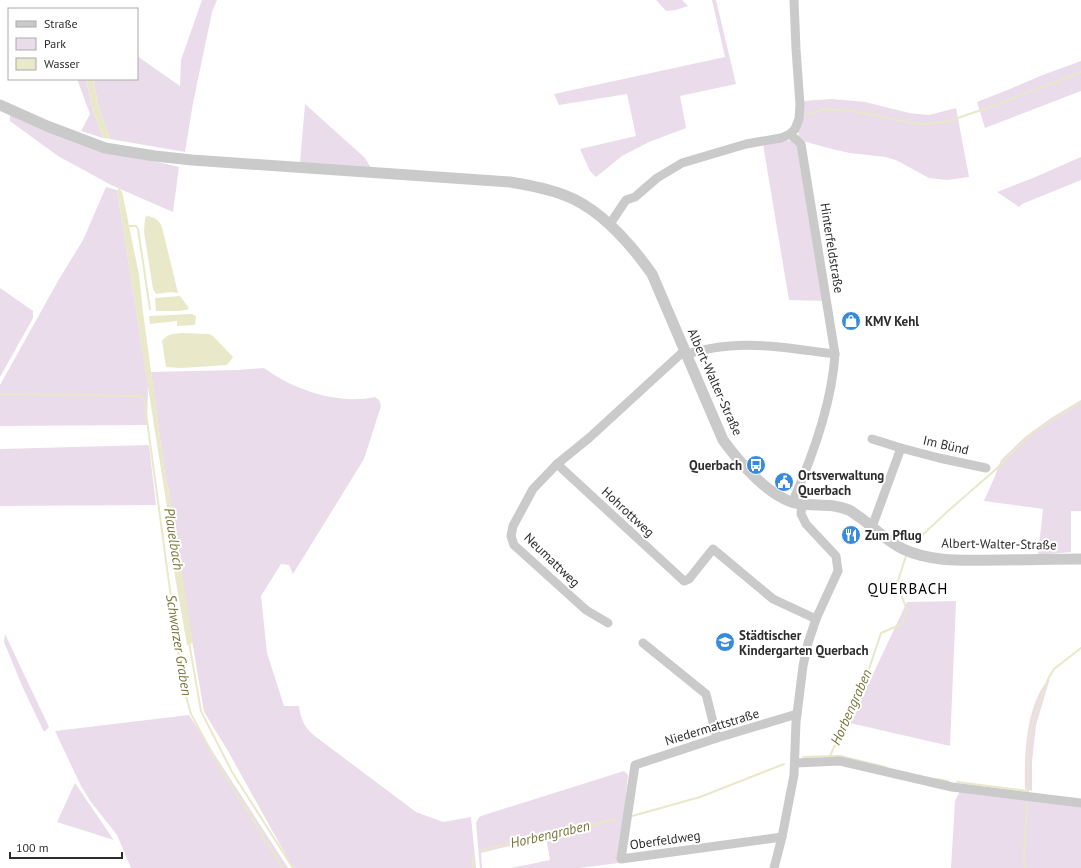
<svg xmlns="http://www.w3.org/2000/svg" width="1081" height="868" font-family="'PT Sans',sans-serif">
  <style>
    .green { fill: #eadcea }
    .water { fill: #e9e8c9 }
    .lines { fill: none; stroke-linecap: round; stroke-linejoin: round }
    .stream { stroke: #e9e8c9; stroke-width: 2 }
    .minor { stroke: #cacaca; stroke-width: 9 }
    .tertiary { stroke: #cacaca; stroke-width: 11 }
    .labels { text-anchor: middle; dominant-baseline: central; stroke-width: 4; stroke-linejoin: round; paint-order: stroke }
    .street-label { font-size: 13px; fill: #2d2d2d; stroke: #fff }
    .poi-label { font-size: 13px; font-weight: bold; fill: #2d2d2d; stroke: #fff; text-anchor: start }
    .water-label { font-size: 14px; font-style: italic; fill: #797639; stroke: #fff }
    .quarter-label { font-size: 15px; letter-spacing: 1px; fill: #000; stroke: #fff }
  </style>
  <rect width="100%" height="100%" fill="#fff"/>
  <!-- green -->
  <g class="green">
    <polygon points="202,0 217,0 212,12 193,103 185,152 110,139 99,108 93,79 137,79 137,56 180,86 181,60"/>
    <polygon points="656,0 682,0 688,6 676,10 666,11"/>
    <polygon points="712,0 716,0 736,84 680,96 686,128 649,142 622,156 596,177 590,171 580,149 636,136 627,94 559,105 554,94 725,57"/>
    <polygon points="1081,61 1081,91 985,128 977,102 1010,89 1040,76"/>
    <polygon points="77,79 86,79 93,110 103,138 81,131 90,114"/>
    <polygon points="832,99 865,102 909,113 929,115 956,108 969,177 947,180 929,178 896,160 885,157 850,153 836,150 806,142 799,137 798,131 803,101"/>
    <polygon points="305,104 365,158 371,168 300,163"/>
    <polygon points="13,115 93,147 179,167 173,212 111,185 58,156 10,121 10,116"/>
    <polygon points="785,140 793,141 799,149 825,301 789,300 763,144"/>
    <polygon points="1081,157 1081,180 1022,204 1019,207 997,192 1033,178"/>
    <polygon points="106,187 117,190 148,385 147,425 0,426 0,385 58,281 83,240"/>
    <polygon points="0,288 33,311 33,318 0,377"/>
    <path d="M 264,368 C 294,390 338,405 375,397 L 379,400 L 381,406 L 364,459 L 293,574 L 289,565 L 281,564 L 261,596 L 267,653 L 284,706 L 299,706 C 301,721 305,728 316,737 L 416,812 L 443,822 L 471,817 L 476,868 L 293,868 L 228,751 L 204,712 L 181,575 L 169,491 L 166,482 L 151,372 L 238,370 Z"/>
    <polygon points="1081,400 1081,511 1071,511 1071,552 1038,555 1043,509 984,501 995,476 1001,460 1026,436 1051,418"/>
    <polygon points="149,445 156,505 0,506 0,449"/>
    <polygon points="956,601 950,746 850,723 907,602"/>
    <polygon points="5,634 49,727 44,732 23,688 4,642"/>
    <path d="M 1050,678 L 1036,725 L 1032,761 L 1032,791 L 1025,789 C 1024,756 1026,702 1050,678 Z"/>
    <polygon points="189,715 288,868 131,868 117,835 91,802 81,786 55,731"/>
    <polygon points="624,771 628,775 619,863 579,868 511,868 550,860 546,837 481,853 482,868 480,868 476,823 479,817 484,815"/>
    <polygon points="75,783 113,839 114,840 57,822"/>
    <polygon points="960,791 1081,805 1081,868 951,868 955,801"/>
  </g>
  <!-- water -->
  <g class="water">
    <polygon points="86,79 93,79 99,108 110,139 103,138 93,110"/>
    <polygon points="117,190 122,191 139,275 143,312 166,482 169,491 193,643 187,645 172,559 171,533"/>
    <path d="M 147,216 C 155,217 159,220 162,227 L 178,293 L 171,292 L 156,294 L 153,289 L 144,232 L 145,218 Z"/>
    <polygon points="180,296 189,308 187,310 185,310 179,311 156,311 155,298"/>
    <path d="M 192,314 L 196,316 L 195,325 L 177,326 L 177,321 C 168,322 158,323 150,324 L 149,316 Z"/>
    <path d="M 183,333 L 209,334 L 213,336 L 233,357 L 227,365 L 181,368 L 166,367 L 162,341 C 168,333 174,334 183,333 Z"/>
  </g>
  <g class="lines">
    <!-- stream -->
    <g class="stream">
      <polyline points="806,115 824,109 854,111 913,123 927,124 949,121 990,107 1081,72"/>
      <polyline points="119,188 120,192"/>
      <polyline points="127,226 136,226 138,229 150,309"/>
      <polyline points="0,394 139,396 144,398 183,686 191,714 218,764 283,868"/>
      <polyline points="916,541 948,511 994,471 1032,433 1081,402"/>
      <polyline points="189,642 201,711 232,772 293,868"/>
      <polyline points="830,756 840,756 885,767"/>
      <polyline points="803,757 830,756 869,669 881,633 902,624 907,610 897,584 906,556"/>
      <polyline points="936,779 948,781"/>
      <polyline points="957,782 1028,791 1028,756 1031,727 1048,679 1054,669 1081,648"/>
      <polyline points="632,816 700,797 784,764"/>
      <polyline points="482,850 617,819"/>
      <polyline points="473,855 473,868"/>
      <polyline points="1025,868 1024,857 1027,802"/>
    </g>
    <!-- minor -->
    <g class="minor">
      <path d="M 790,134 L 801,144 L 835,354 C 832,403 812,458 792,503"/>
      <polyline points="610,224 626,200 635,197 657,178 682,163 746,144 781,138 790,134 795,129 799,119 800,105 796,49 794,0"/>
      <polyline points="685,350 589,438 557,464 684,581 689,579 713,549 773,599 816,619"/>
      <path d="M 687,354 C 701,350 715,347 730,346 C 764,343 801,350 835,354"/>
      <polyline points="872,439 901,448"/>
      <polyline points="557,464 533,489 513,526 511,536 514,545 586,610 608,623"/>
      <polyline points="872,527 901,448 939,458 986,468"/>
      <polyline points="643,643 706,694 717,738"/>
      <polyline points="795,763 840,761 952,787 1081,803"/>
      <polyline points="782,837 621,859 635,765 717,738 797,714"/>
      <polyline points="774,868 782,837 794,775 796,722 803,666 808,643 816,619 838,571 836,556 806,524 801,514 802,504"/>
    </g>
    <!-- tertiary -->
    <path class="tertiary" d="M 0,105 L 47,126 L 105,148 L 155,156 L 192,160 L 510,182 C 528,185 546,188 564,195 C 600,208 630,243 652,274 L 723,440 C 739,462 772,501 801,504 C 819,506 831,503 849,510 C 853,512 857,516 861,518 C 875,529 887,541 903,549 C 933,563 967,560 999,560 C 1026,560 1054,559 1081,559"/>
  </g>
  <!-- icons -->
  <defs>
    <symbol id="shop-disc" viewBox="-11 -11 22 22"><circle r="9.5" fill="#388adc" stroke="#fff"/><path d="M-5-2.5h2.3a2.7 3.5 0 0 1 5.4 0H5L5.5 6h-11ZM-1.5-2.5h3a1.5 2.3 0 0 0-3 0Z" fill="#fff"/></symbol>
    <symbol id="bus-disc" viewBox="-11 -11 22 22"><circle r="9.5" fill="#388adc" stroke="#fff"/><path d="M-5-6H5V4H4V6H2V4H-2V6H-4V4H-5ZM-3.5-4V0h7V-4ZM-3.5 1.2v1.5H-2V1.2ZM2 1.2v1.5H3.5V1.2Z" fill="#fff"/></symbol>
    <symbol id="civic-disc" viewBox="-11 -11 22 22"><circle r="9.5" fill="#388adc" stroke="#fff"/><path d="M-.6-6.5H3V-4.5H.6V-3L4-1V1h2V6H-6V1h2V-1L-.6-3ZM-1.2 2.5V6h2.4V2.5Z" fill="#fff"/></symbol>
    <symbol id="restaurant-disc" viewBox="-11 -11 22 22"><circle r="9.5" fill="#388adc" stroke="#fff"/><path d="M-5-6h1v4h1v-4h1v4h1v-4h1v5L-1.5 .5V6h-2V.5L-5-1ZM5-6V6H3V1.5H1.5Q1.5-4 5-6Z" fill="#fff"/></symbol>
    <symbol id="school-disc" viewBox="-11 -11 22 22"><circle r="9.5" fill="#388adc" stroke="#fff"/><path d="M0-5L7-2L0 1L-7-2ZM-4 1L0 2.5L4 1V4Q0 6-4 4Z" fill="#fff"/></symbol>
  </defs>
  <g fill-rule="evenodd">
    <use href="#shop-disc" x="840" y="310" width="22" height="22"/>
    <use href="#bus-disc" x="745" y="454" width="22" height="22"/>
    <use href="#civic-disc" x="773" y="471" width="22" height="22"/>
    <use href="#restaurant-disc" x="840" y="524" width="22" height="22"/>
    <use href="#school-disc" x="714" y="631" width="22" height="22"/>
  </g>
  <g class="labels">
    <!-- street labels -->
    <g class="street-label">
      <text transform="translate(832 248) rotate(81)">Hinterfeldstraße</text>
      <text transform="translate(715 382) rotate(66)">Albert-Walter-Straße</text>
      <text transform="translate(946 445) rotate(13)">Im Bünd</text>
      <text transform="translate(628 512) rotate(43)">Hohrottweg</text>
      <text transform="translate(999 544) rotate(1)">Albert-Walter-Straße</text>
      <text transform="translate(552 560) rotate(44)">Neumattweg</text>
      <text transform="translate(712 727) rotate(-17)">Niedermattstraße</text>
      <text transform="translate(665 840) rotate(-8)">Oberfeldweg</text>
    </g>
    <!-- poi labels -->
    <g class="poi-label">
      <text x="865" y="321">KMV Kehl</text>
      <text x="742" y="465" text-anchor="end">Querbach</text>
      <text x="798" y="475">Ortsverwaltung<tspan x="798" dy="15">Querbach</tspan></text>
      <text x="865" y="535">Zum Pflug</text>
      <text x="739" y="635">Städtischer<tspan x="739" dy="15">Kindergarten Querbach</tspan></text>
    </g>
    <!-- water labels -->
    <g class="water-label">
      <text transform="translate(174 539) rotate(81)">Plauelbach</text>
      <text transform="translate(179 645) rotate(81)">Schwarzer Graben</text>
      <text transform="translate(851 707) rotate(-66)">Horbengraben</text>
      <text transform="translate(550 834) rotate(-13)">Horbengraben</text>
    </g>
    <!-- quarter labels -->
    <g class="quarter-label">
      <text x="908" y="588">QUERBACH</text>
    </g>
  </g>
  <!-- legend -->
  <rect x="8" y="8" width="130" height="72" fill="#ffffff" stroke="#ababab"/>
  <rect x="16" y="21" width="20" height="6" fill="#cacaca" stroke="#ababab"/>
  <text x="44" y="28" font-size="12" fill="#2d2d2d">Straße</text>
  <rect x="16" y="38" width="20" height="12" fill="#eadcea" stroke="#ababab"/>
  <text x="44" y="48" font-size="12" fill="#2d2d2d">Park</text>
  <rect x="16" y="58" width="20" height="12" fill="#e9e8c9" stroke="#ababab"/>
  <text x="44" y="68" font-size="12" fill="#2d2d2d">Wasser</text>
  <!-- scale -->
  <path d="M10 852v6h112v-6" fill="none" stroke="#2d2d2d" stroke-width="2"/>
  <text x="16" y="852" font-size="12" fill="#2d2d2d" stroke="#ffffff" stroke-width="3" paint-order="stroke">100 m</text>
</svg>
